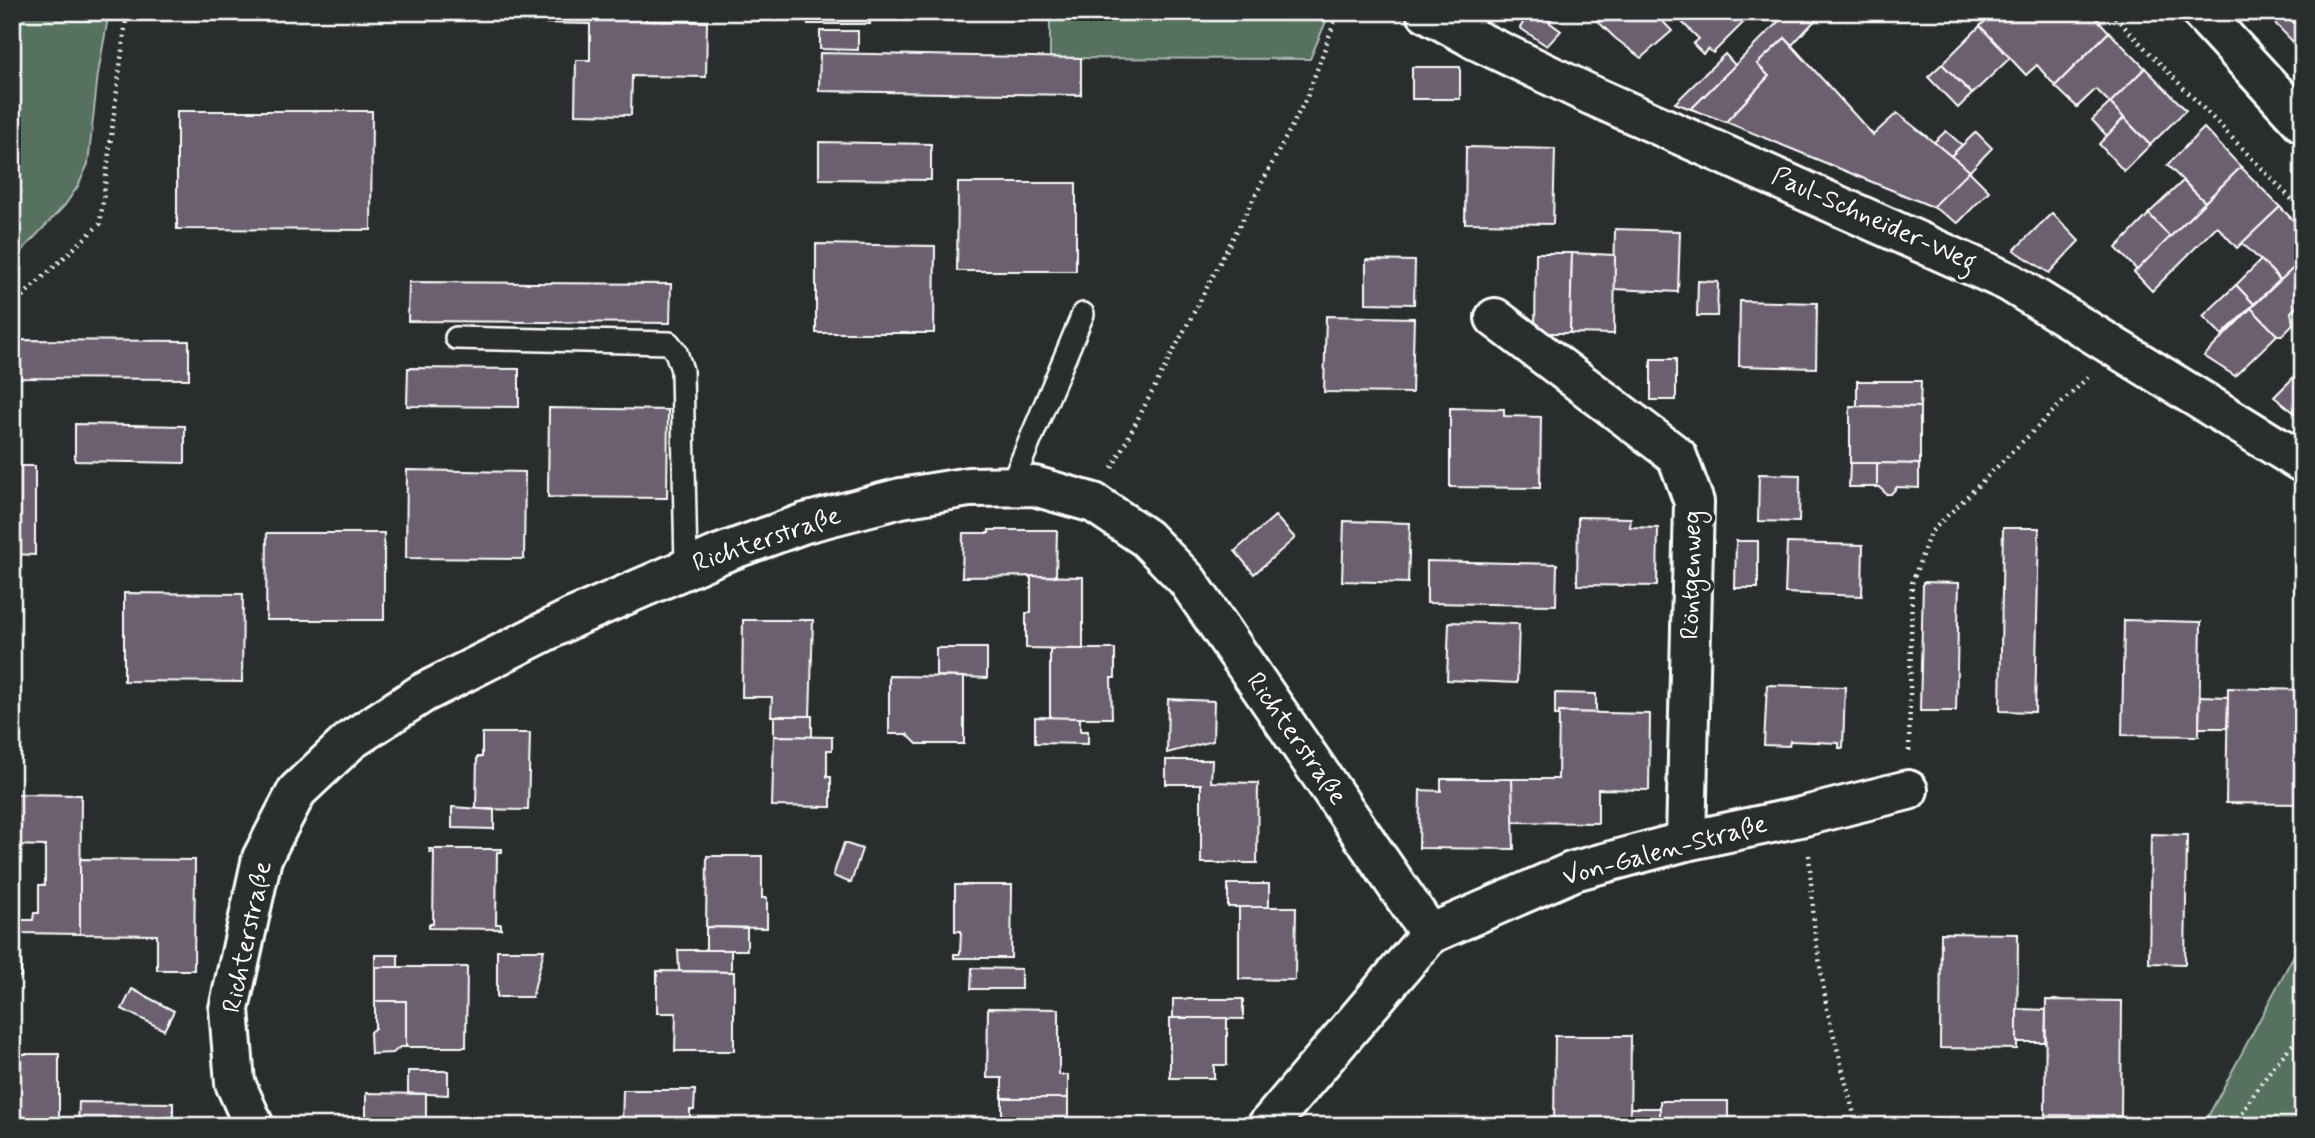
<svg xmlns="http://www.w3.org/2000/svg" width="2315" height="1138" font-family="Mynerve,sans-serif">
  <style>
    .green { fill: #567160; stroke: #aab8b0; stroke-width: 2 }
    .building { fill: #6c606f; stroke: #fff; stroke-width: 2 }
    .lines { fill: none; stroke-linecap: round; stroke-linejoin: round }
    .service-casing { stroke: #fff; stroke-width: 26 }
    .minor-casing { stroke: #fff; stroke-width: 44 }
    .primary-casing { stroke: #fff; stroke-width: 44 }
    .path { stroke: #fff; stroke-width: 4.5; stroke-dasharray: 2 5; stroke-linecap: butt }
    .service { stroke: #2a2d2e; stroke-width: 21 }
    .minor { stroke: #2a2d2e; stroke-width: 38 }
    .primary { stroke: #2a2d2e; stroke-width: 38 }
    .labels { text-anchor: middle; dominant-baseline: central; stroke-width: 7; stroke-linejoin: round; paint-order: stroke }
    .street-label { font-size: 26px; fill: #fff; stroke: #2a2d2e }
  </style>
  <rect width="100%" height="100%" fill="#2a2d2e"/>
  <filter id="ink" filterUnits="userSpaceOnUse"><feTurbulence type="fractalNoise" baseFrequency=".0143" numOctaves="2"/><feDisplacementMap in="SourceGraphic" scale="14" xChannelSelector="R" yChannelSelector="G"/><feConvolveMatrix kernelMatrix="1 2 1 2 8 2 1 2 1" color-interpolation-filters="sRGB"/></filter>
  <g filter="url(#ink)">
    <!-- green -->
    <g class="green">
      <polygon points="12,12 109,12 98,74 88,164 78,186 65,205 12,261"/>
      <polygon points="1050,12 1330,12 1310,59 1050,58"/>
      <polygon points="2303,938 2303,1126 2203,1126"/>
    </g>
    <!-- building -->
    <g class="building">
      <polygon points="537,12 647,12 646,21 707,22 706,77 632,76 631,115 575,114 576,60 590,60 590,24 537,23"/>
      <rect x="808" y="12" width="62" height="12"/>
      <polygon points="1529,12 1557,13 1549,22 1561,31 1547,46 1520,28"/>
      <polygon points="1588,12 1654,12 1672,31 1641,58 1615,38"/>
      <polygon points="1672,12 1754,12 1713,53 1708,49 1703,54 1693,44 1699,39"/>
      <polygon points="1788,12 1823,12 1792,45 1785,38 1757,64 1769,76 1726,122 1691,109"/>
      <polygon points="1994,12 2091,12 2109,32 2055,86 2037,65 2026,75 1980,26"/>
      <polygon points="2264,12 2303,12 2303,52"/>
      <polygon points="1980,26 2010,58 1972,94 1942,64"/>
      <polygon points="820,31 858,31 858,50 820,49"/>
      <polygon points="2109,32 2145,68 2110,103 2096,89 2077,107 2055,86"/>
      <polygon points="1785,38 1873,135 1897,113 1970,171 1933,207 1726,122 1769,76 1757,64"/>
      <polygon points="820,53 1081,58 1081,95 819,91"/>
      <polygon points="1725,54 1735,65 1691,109 1675,103"/>
      <polygon points="1942,64 1972,94 1958,108 1928,77"/>
      <rect x="1412" y="67" width="48" height="32"/>
      <polygon points="2145,68 2186,110 2150,145 2110,103"/>
      <polygon points="2110,103 2124,118 2107,136 2092,120"/>
      <polygon points="177,111 372,111 371,230 177,229"/>
      <polygon points="2124,118 2150,145 2124,171 2099,144"/>
      <polygon points="2204,128 2241,167 2205,202 2167,165"/>
      <polygon points="1946,131 1962,145 1951,156 1934,142"/>
      <polygon points="1976,132 1992,148 1970,171 1951,156"/>
      <polygon points="819,142 931,144 931,180 819,179"/>
      <polygon points="1466,147 1555,149 1553,224 1465,223"/>
      <polygon points="2241,167 2280,207 2237,248 2217,226 2152,291 2134,272"/>
      <polygon points="1969,171 1989,191 1958,223 1933,207"/>
      <polygon points="2183,181 2205,202 2170,237 2148,214"/>
      <polygon points="958,183 1076,183 1076,271 957,271"/>
      <polygon points="2280,207 2303,230 2303,259 2281,280 2242,243"/>
      <polygon points="2052,213 2079,241 2049,273 2014,250"/>
      <polygon points="2149,214 2170,237 2137,270 2116,248"/>
      <polygon points="1615,229 1680,231 1678,292 1614,289"/>
      <polygon points="816,244 935,246 934,333 816,333"/>
      <polygon points="1536,253 1572,253 1570,333 1535,333"/>
      <polygon points="1572,253 1615,255 1614,334 1570,333"/>
      <polygon points="2303,259 2303,306 2300,304 2291,312 2293,324 2282,335 2277,335 2251,308"/>
      <polygon points="1366,260 1415,261 1414,304 1366,303"/>
      <polygon points="2261,260 2280,280 2254,304 2236,285"/>
      <polygon points="1698,281 1718,282 1717,316 1697,316"/>
      <polygon points="409,282 671,284 670,323 408,321"/>
      <polygon points="2236,285 2254,304 2222,335 2203,316"/>
      <polygon points="1740,301 1817,303 1816,368 1739,366"/>
      <polygon points="2251,308 2277,335 2235,376 2204,356"/>
      <polygon points="1326,316 1414,318 1412,393 1324,392"/>
      <polygon points="12,340 189,341 189,379 12,378"/>
      <rect x="1651" y="359" width="25" height="41"/>
      <polygon points="408,368 519,369 519,407 407,406"/>
      <polygon points="2303,368 2303,414 2300,417 2274,397"/>
      <polygon points="1857,381 1921,381 1920,407 1857,406"/>
      <polygon points="1850,406 1920,407 1920,464 1850,463"/>
      <polygon points="549,408 668,410 667,498 548,497"/>
      <polygon points="1450,408 1504,409 1504,416 1541,417 1540,488 1450,487"/>
      <polygon points="75,424 185,426 185,463 75,461"/>
      <polygon points="1850,463 1877,463 1877,487 1849,487"/>
      <polygon points="1877,463 1919,464 1919,488 1897,487 1891,494 1886,494 1880,487 1877,487"/>
      <polygon points="12,466 35,466 35,555 12,554"/>
      <polygon points="407,470 525,472 524,559 406,558"/>
      <polygon points="1759,474 1800,475 1799,522 1758,521"/>
      <polygon points="1275,516 1295,538 1254,574 1235,551"/>
      <polygon points="1578,517 1631,518 1630,527 1658,528 1657,586 1577,585"/>
      <polygon points="1344,521 1410,523 1408,583 1342,581"/>
      <polygon points="2003,528 2039,528 2035,712 2000,711"/>
      <polygon points="989,530 1057,530 1056,576 962,577 963,533 989,533"/>
      <polygon points="267,533 384,533 384,620 266,620"/>
      <polygon points="1736,541 1758,541 1758,588 1735,588"/>
      <polygon points="1787,543 1863,545 1862,596 1785,593"/>
      <polygon points="1427,561 1557,564 1556,605 1427,603"/>
      <polygon points="1027,576 1083,577 1083,649 1026,648 1026,613 1031,613 1031,578"/>
      <polygon points="1923,582 1959,583 1956,711 1920,711"/>
      <polygon points="124,593 243,594 242,682 124,681"/>
      <polygon points="743,620 813,620 810,716 771,716 772,697 742,697"/>
      <polygon points="2124,620 2201,622 2199,736 2122,735"/>
      <polygon points="1449,622 1519,624 1517,683 1447,680"/>
      <polygon points="936,648 987,648 987,678 936,676"/>
      <polygon points="1050,649 1115,649 1115,678 1111,678 1112,718 1050,718"/>
      <polygon points="889,676 964,677 964,744 917,744 907,734 889,734"/>
      <polygon points="1767,685 1845,687 1843,748 1839,748 1839,743 1790,741 1789,746 1764,745"/>
      <polygon points="2228,688 2303,690 2302,804 2226,803"/>
      <polygon points="1555,693 1596,694 1596,713 1559,712 1559,715 1555,715"/>
      <polygon points="2200,696 2228,697 2227,728 2199,728"/>
      <polygon points="1168,699 1214,701 1213,741 1167,753"/>
      <polygon points="1559,712 1650,714 1649,790 1598,789 1598,823 1512,822 1512,779 1558,779"/>
      <polygon points="774,716 812,716 812,737 774,736"/>
      <polygon points="1035,717 1080,718 1080,731 1088,731 1088,744 1035,743"/>
      <polygon points="482,733 530,733 528,810 476,809 477,757 482,757"/>
      <polygon points="774,736 832,737 832,750 827,750 827,777 831,777 831,807 772,806"/>
      <polygon points="1166,760 1212,760 1211,782 1258,783 1257,863 1201,863 1201,784 1166,784"/>
      <polygon points="1441,779 1512,779 1514,849 1419,848 1420,790 1441,791"/>
      <polygon points="12,794 81,795 80,934 19,933 19,920 33,920 34,913 39,913 39,885 45,885 45,846 12,845"/>
      <polygon points="452,807 494,810 494,829 452,828"/>
      <polygon points="2151,834 2187,835 2185,964 2149,963"/>
      <polygon points="844,843 862,849 851,883 833,876"/>
      <polygon points="429,849 502,849 502,852 497,852 496,924 501,924 501,929 429,928 429,924 433,924 434,852 430,852"/>
      <polygon points="707,856 762,856 762,898 767,898 767,928 706,927"/>
      <polygon points="80,859 195,860 194,970 157,970 157,935 80,934"/>
      <rect x="1228" y="884" width="41" height="23"/>
      <polygon points="955,885 1012,885 1011,958 954,958 954,954 960,954 961,931 955,931"/>
      <polygon points="1239,907 1296,907 1295,980 1239,979"/>
      <polygon points="706,927 747,928 747,950 706,950"/>
      <polygon points="1941,933 2018,934 2017,1049 1940,1048"/>
      <rect x="12" y="950" width="9" height="27"/>
      <polygon points="497,950 544,950 532,997 497,997"/>
      <polygon points="678,950 731,950 731,972 679,971"/>
      <rect x="375" y="955" width="23" height="12"/>
      <polygon points="375,967 467,967 466,1047 406,1047 406,1001 375,1001"/>
      <polygon points="972,968 1021,969 1021,989 971,989"/>
      <polygon points="657,971 734,972 734,1051 675,1051 676,1013 657,1013"/>
      <polygon points="132,989 174,1011 164,1030 122,1009"/>
      <polygon points="1173,999 1243,999 1243,1019 1173,1018"/>
      <polygon points="2046,1000 2122,1001 2121,1116 2045,1115"/>
      <polygon points="375,1001 406,1001 406,1047 400,1047 393,1053 371,1054 370,1032 375,1028"/>
      <polygon points="988,1008 1059,1009 1059,1075 1068,1075 1068,1098 1002,1098 1002,1078 987,1078"/>
      <polygon points="2017,1009 2046,1010 2045,1042 2017,1042"/>
      <polygon points="1170,1018 1227,1018 1227,1065 1214,1065 1214,1078 1170,1078"/>
      <polygon points="1555,1036 1631,1036 1630,1126 1554,1126"/>
      <rect x="12" y="1054" width="47" height="72"/>
      <polygon points="408,1071 448,1071 448,1095 408,1093"/>
      <polygon points="623,1090 695,1090 694,1110 690,1110 690,1126 622,1126"/>
      <polygon points="366,1093 426,1094 426,1126 370,1126 370,1122 366,1122"/>
      <polygon points="1002,1098 1068,1098 1068,1124 1089,1126 1002,1126"/>
      <rect x="1660" y="1101" width="68" height="25"/>
      <polygon points="79,1102 173,1103 173,1126 78,1126"/>
      <rect x="1630" y="1108" width="30" height="18"/>
    </g>
    <g class="lines">
      <defs>
        <g id="service">
          <polyline points="456,338 669,343 676,352 682,370 686,567"/>
          <polyline points="1011,486 1083,314"/>
        </g>
        <g id="minor">
          <polyline points="1426,12 1478,41 1593,96 2009,282 2303,463"/>
          <polyline points="1495,318 1677,456 1694,502 1686,841"/>
          <polyline points="254,1126 235,1083 229,1009 262,858 297,791 351,740 423,693 572,618 720,554 805,523 901,498 969,487 1034,486 1094,503 1146,538 1187,580 1430,934"/>
          <polyline points="1267,1126 1430,934 1574,871 1686,841 1805,816 1908,790"/>
        </g>
        <polyline id="primary" points="2201,12 2303,123"/>
      </defs>
      <!-- service casing -->
      <use href="#service" class="service-casing"/>
      <!-- minor casing -->
      <use href="#minor" class="minor-casing"/>
      <!-- primary casing -->
      <use href="#primary" class="primary-casing"/>
      <!-- path -->
      <g class="path">
        <polyline points="2110,12 2303,211"/>
        <polyline points="12,306 100,224 127,12"/>
        <polyline points="1112,468 1307,97 1338,12"/>
        <polyline points="1909,751 1912,583 1930,533 2088,377"/>
        <polyline points="1809,855 1815,934 1827,1009 1857,1126"/>
        <path d="M 2236,1126 C 2253,1091 2275,1062 2303,1034"/>
      </g>
      <!-- service -->
      <use href="#service" class="service"/>
      <!-- minor -->
      <use href="#minor" class="minor"/>
      <!-- primary -->
      <use href="#primary" class="primary"/>
    </g>
  </g>
  <g class="labels">
    <!-- street labels -->
    <g class="street-label">
      <text transform="translate(1874 220) rotate(24)">Paul-Schneider-Weg</text>
      <text transform="translate(767 540) rotate(-19)">Richterstraße</text>
      <text transform="translate(1692 575) rotate(-89)">Röntgenweg</text>
      <text transform="translate(1296 739) rotate(55)">Richterstraße</text>
      <text transform="translate(1665 851) rotate(-15)">Von-Galen-Straße</text>
      <text transform="translate(248 937) rotate(-78)">Richterstraße</text>
    </g>
  </g>
  <!-- margin -->
  <rect width="2315" height="1138" fill="none" stroke="#2a2d2e" stroke-width="42"/>
  <rect x="21" y="21" width="2273" height="1096" fill="none" stroke="#fff" stroke-width="2.5" filter="url(#ink)"/>
</svg>
